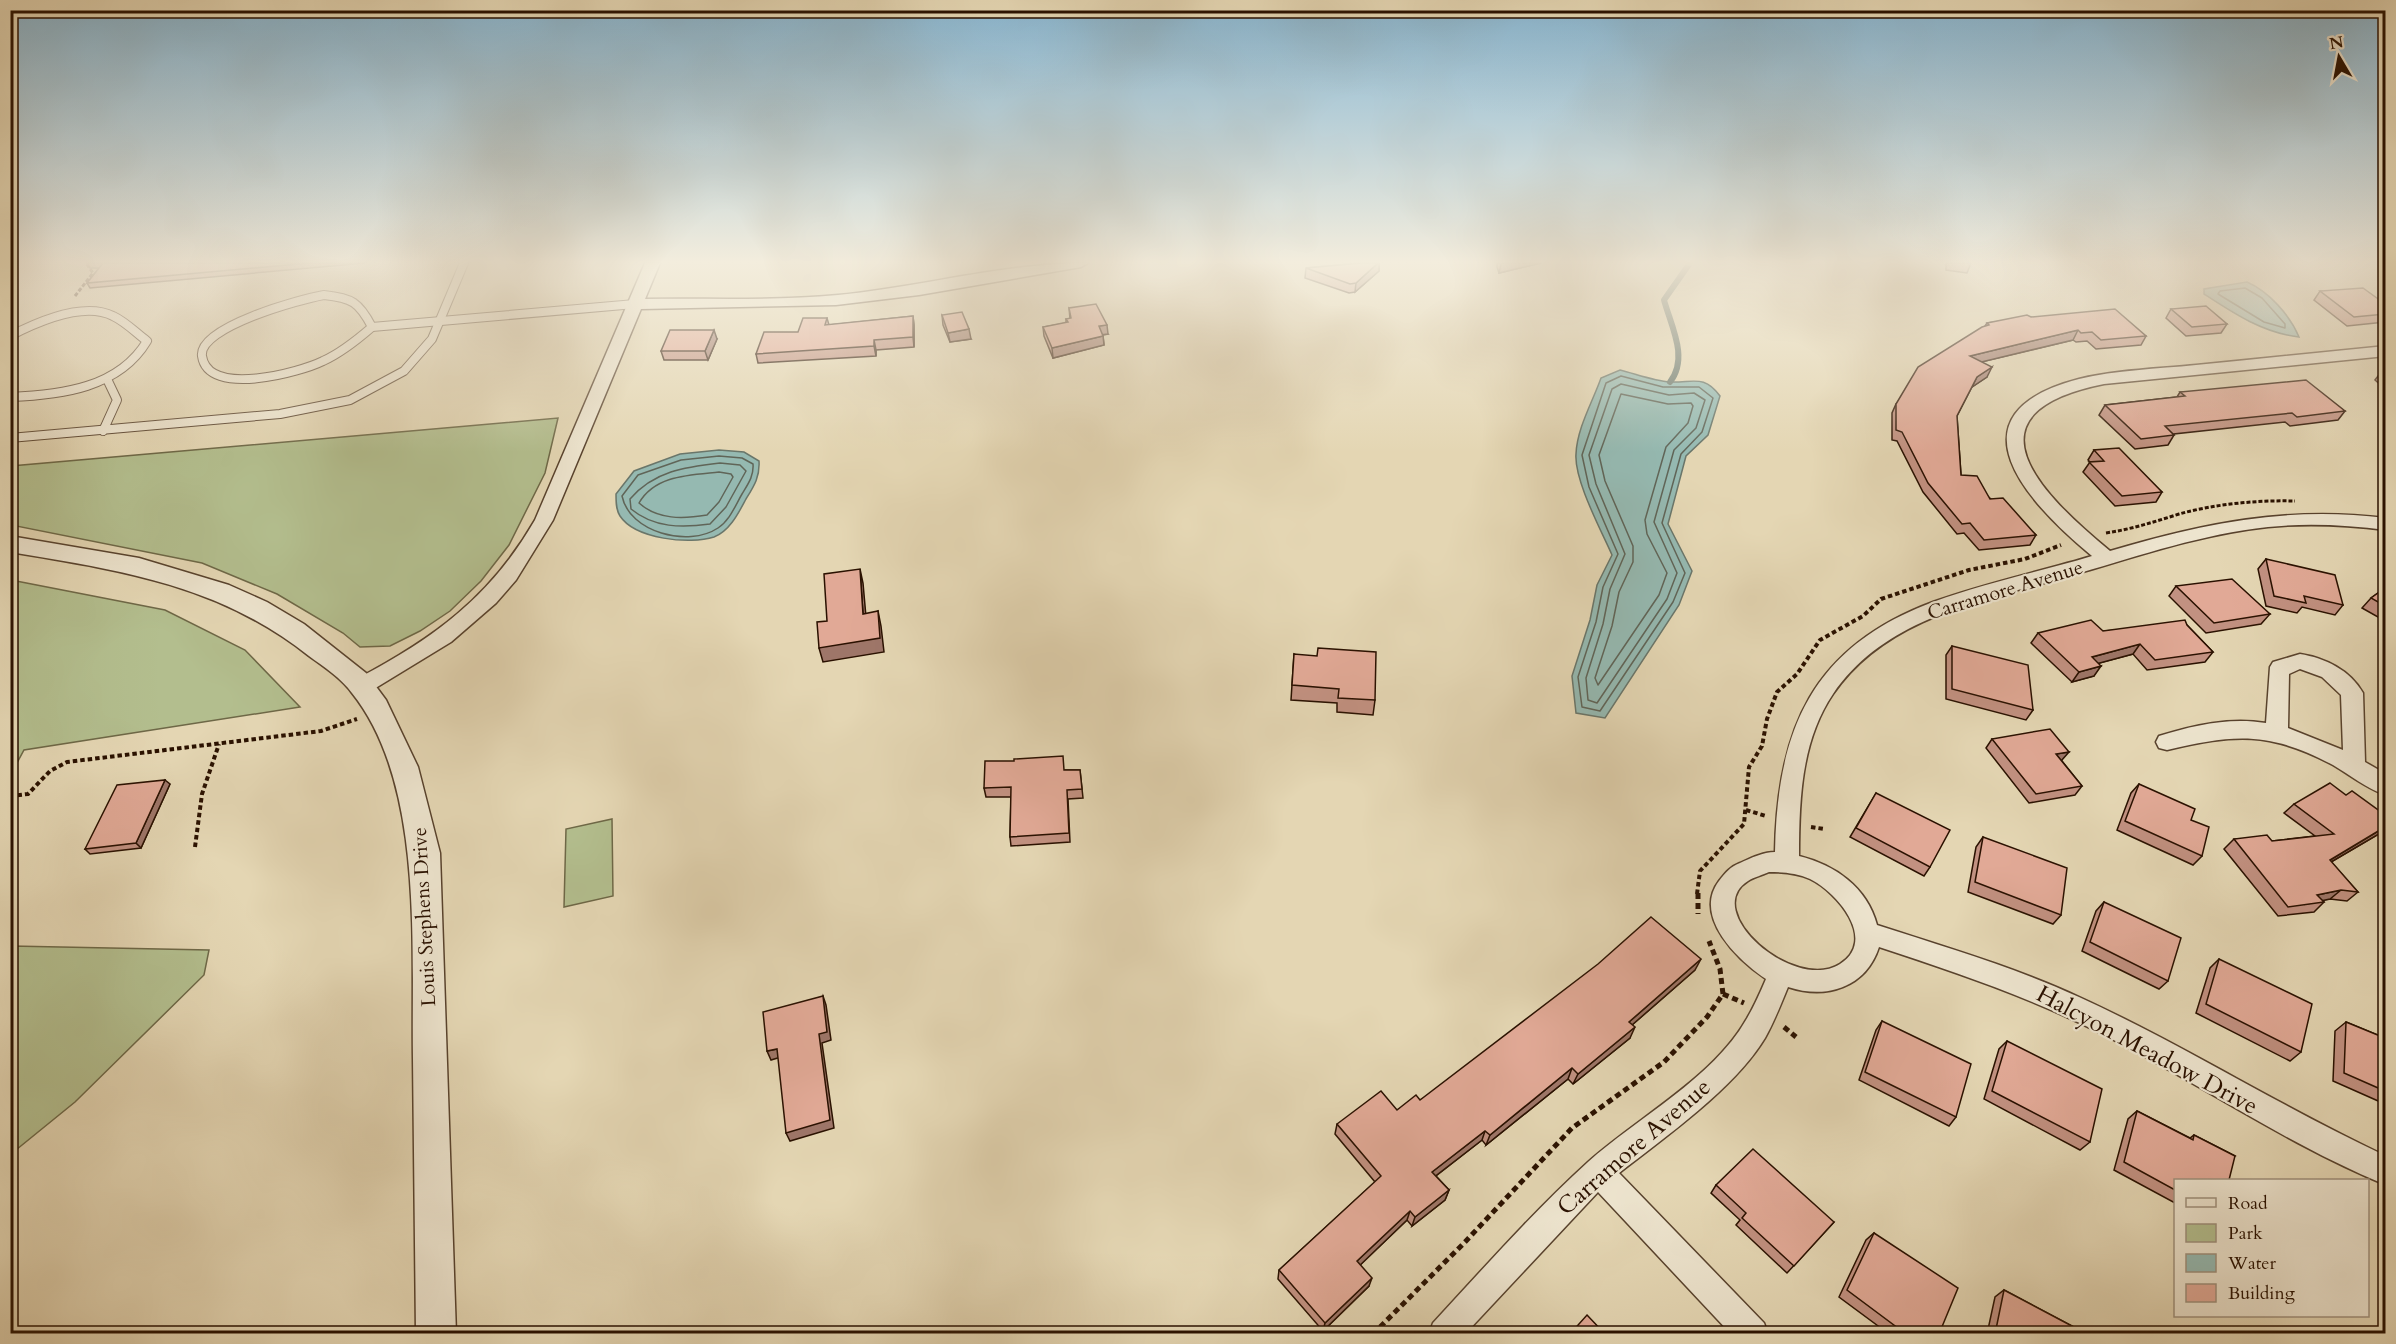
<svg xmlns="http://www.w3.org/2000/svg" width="2396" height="1344" font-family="Cardo,serif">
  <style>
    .green { fill: #b3be8e; stroke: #6e6847; stroke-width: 1.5 }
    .water { fill: #95b9b1; stroke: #6a766a; stroke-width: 1.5 }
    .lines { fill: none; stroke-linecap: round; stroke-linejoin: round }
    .shore { stroke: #606558; stroke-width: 1.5 }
    .stream { stroke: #6a766a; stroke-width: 6 }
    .service-casing { stroke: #58422d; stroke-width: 10 }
    .minor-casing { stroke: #58422d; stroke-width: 3 }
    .tertiary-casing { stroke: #58422d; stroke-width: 3 }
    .path-far2 { stroke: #2a1100; stroke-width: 3; stroke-dasharray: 4 2; stroke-linecap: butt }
    .path-far1 { stroke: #2a1100; stroke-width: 4; stroke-dasharray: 4.5 3; stroke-linecap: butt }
    .path { stroke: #2a1100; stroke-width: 5; stroke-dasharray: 6 4; stroke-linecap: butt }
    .service { stroke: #ede4ce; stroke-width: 8 }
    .minor { fill: #ede4ce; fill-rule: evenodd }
    .tertiary { fill: #ede4ce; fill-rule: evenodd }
    .wall { fill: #c29181; stroke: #2a1100; stroke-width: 1.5 }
    .shaded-wall { fill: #9e7669; stroke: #2a1100; stroke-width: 1.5 }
    .building { fill: #e1a996; stroke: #2a1100; stroke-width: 1.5 }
    .labels { text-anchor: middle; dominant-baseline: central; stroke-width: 4.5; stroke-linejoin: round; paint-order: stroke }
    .street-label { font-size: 20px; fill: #2a1100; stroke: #ede4ce }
    .near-street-label { font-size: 24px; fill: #2a1100; stroke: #ede4ce }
  </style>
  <rect width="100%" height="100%" fill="#e4d6b3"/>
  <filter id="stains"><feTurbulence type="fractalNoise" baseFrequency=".00333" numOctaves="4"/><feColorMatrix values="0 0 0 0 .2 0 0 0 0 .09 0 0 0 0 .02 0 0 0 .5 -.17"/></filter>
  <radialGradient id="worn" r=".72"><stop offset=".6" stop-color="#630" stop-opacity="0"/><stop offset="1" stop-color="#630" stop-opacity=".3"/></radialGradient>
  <!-- green -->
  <g class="green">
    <polygon points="558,418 545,473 509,545 481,581 450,611 420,631 390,646 360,647 343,633 277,594 202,563 11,525 11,466"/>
    <polygon points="11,580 165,610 245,650 300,707 24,750 11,774"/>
    <polygon points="612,819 613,896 564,907 566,829"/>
    <polygon points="11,946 209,950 204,975 75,1102 11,1154"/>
  </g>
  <!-- water -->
  <g class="water">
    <path d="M 2247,282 C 2268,291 2290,315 2299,337 C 2263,333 2233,313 2204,294 L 2204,289 Z"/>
    <path d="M 1620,370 C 1636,374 1654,381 1670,382 C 1693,383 1704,374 1720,396 L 1708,435 L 1686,456 L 1668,524 L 1692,571 L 1679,605 L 1605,718 L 1576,713 L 1572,676 L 1590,620 L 1597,585 L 1612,555 C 1601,530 1574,480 1576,454 C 1577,428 1593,401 1601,378 Z"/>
    <path d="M 719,450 L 744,452 L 759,461 C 760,477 754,486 746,499 C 739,512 730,531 714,537 C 690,545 635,539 620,516 C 616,510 616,502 616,494 L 634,471 L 680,454 Z"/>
  </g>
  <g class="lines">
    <!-- shore -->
    <g class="shore">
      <polygon points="2245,288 2262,298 2285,324 2285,328 2264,322 2218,294 2220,291"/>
      <polygon points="1621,376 1663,387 1699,387 1713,398 1702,432 1681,454 1662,523 1685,573 1673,602 1600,711 1582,707 1578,677 1596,622 1603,587 1618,554 1589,487 1582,455 1606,383"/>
      <polygon points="1621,384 1669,395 1694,393 1705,400 1696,428 1674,450 1654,522 1677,573 1667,599 1597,703 1588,700 1586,678 1603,624 1610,589 1625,554 1596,484 1589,455 1612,389"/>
      <polygon points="1621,394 1668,404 1691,403 1693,406 1688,423 1666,447 1645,520 1647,534 1667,573 1659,595 1598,685 1595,678 1612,626 1619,592 1633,562 1633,546 1605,481 1599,455"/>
      <path d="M 719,456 L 742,458 L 753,464 C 754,476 748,484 742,494 C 735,506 730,520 718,528 C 688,548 629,532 622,496 L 638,475 L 681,460 Z"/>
      <path d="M 720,463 L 740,465 L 746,471 L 726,507 L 710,524 C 682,528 654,528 631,509 L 630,499 C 654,471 685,467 720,463 Z"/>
      <path d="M 719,472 L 731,474 L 733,477 L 719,502 L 707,515 C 683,519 658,520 639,503 C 655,475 690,475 719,472 Z"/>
    </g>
    <!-- stream -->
    <path class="stream" d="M 1670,382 C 1689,358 1671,326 1664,300 L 1690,263"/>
    <defs>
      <g id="service">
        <path d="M 324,295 C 352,298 359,302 372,327 C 357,340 341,353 323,361 C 301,372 208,398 202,356 C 198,327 301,299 324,295 Z"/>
        <polyline points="372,327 635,304"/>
        <path d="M 10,336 C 37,322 83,301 113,316 C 126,322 136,333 147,341 C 119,388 61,395 10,397"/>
        <polyline points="103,431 117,400 107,379"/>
        <polyline points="10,438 280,414 350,400 404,371 432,339 464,263"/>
      </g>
      <g id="minor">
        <path d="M 645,263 L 660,263 L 645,299 C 709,298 775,301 838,295 C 922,287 1005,263 1088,263 L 1081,267 L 919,295 L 836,305 L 641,309 L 553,520 L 516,580 L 496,603 L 451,642 L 369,692 L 362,694 L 355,692 L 351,686 L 355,680 C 433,639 490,598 535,520 Z"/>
        <path d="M 2386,346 L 2386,356 L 2104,384 C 1959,413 2041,494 2110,551 C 2204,523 2287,506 2386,518 L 2386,530 C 2347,525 2307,523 2268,527 C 2203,534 2141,555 2080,573 C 1993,599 1888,613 1833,694 C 1801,741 1799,801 1799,856 C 1835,865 1867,887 1877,925 C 1945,947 2014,967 2079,997 C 2184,1045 2281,1107 2386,1156 L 2386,1185 C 2286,1144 2196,1081 2100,1033 C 2029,997 1955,972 1879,947 C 1866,987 1827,1000 1788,987 C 1781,1004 1774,1022 1765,1038 C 1735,1088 1665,1137 1619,1173 L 1764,1323 L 1768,1334 L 1731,1334 L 1598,1192 L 1465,1334 L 1429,1334 L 1433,1323 C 1483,1269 1533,1212 1588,1162 C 1637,1118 1713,1078 1746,1020 C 1754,1007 1760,993 1766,979 C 1739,961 1692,917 1719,881 C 1726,872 1730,867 1740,863 C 1751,858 1763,852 1775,852 C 1777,730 1812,647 1933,602 C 1985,583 2039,572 2092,556 C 2028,503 1944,414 2079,379 C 2116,370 2157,369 2196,365 C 2259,359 2322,352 2386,346 ZM 1769,872 C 1783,872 1797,873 1810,879 C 1837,892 1878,940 1840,964 C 1794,993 1700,911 1748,881 C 1754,877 1763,875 1769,872 Z"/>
        <path d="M 2300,654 C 2325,658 2350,670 2363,693 L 2365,762 L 2386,774 L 2386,795 C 2367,789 2350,775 2333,765 C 2269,731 2235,734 2167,750 L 2159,748 L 2156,742 L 2159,736 C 2194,725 2230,717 2266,723 L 2270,667 L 2273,662 ZM 2300,669 L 2322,677 L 2341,695 L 2343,750 L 2288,728 L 2289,674 Z"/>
      </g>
      <path id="tertiary" d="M 10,536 L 139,558 L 229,585 L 267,602 L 304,624 L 366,673 L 386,700 L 418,767 L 440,853 L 456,1334 L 416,1334 C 415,1242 414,1151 413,1059 C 411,949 425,784 352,693 C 341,678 324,667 309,656 C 220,585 120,570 10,552 Z"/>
    </defs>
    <!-- service casing -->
    <use href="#service" class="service-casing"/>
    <!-- minor casing -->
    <use href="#minor" class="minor-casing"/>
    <!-- tertiary casing -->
    <use href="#tertiary" class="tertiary-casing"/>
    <!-- path-far2 -->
    <g class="path-far2">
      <polyline points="75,296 93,273 86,263"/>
      <path d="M 2106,533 C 2132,529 2154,522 2179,514 C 2215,504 2257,500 2295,501"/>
    </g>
    <!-- path-far1 -->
    <g class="path-far1">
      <polyline points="10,796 28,794 50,771 67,762 321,731 357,719"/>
      <polyline points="1746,810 1766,816"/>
      <polyline points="1811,827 1824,829"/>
      <polyline points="195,847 202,794 219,744"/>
      <polyline points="1697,894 1700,871 1744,824 1749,767 1762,746 1767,719 1777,692 1797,674 1820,640 1863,616 1881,599 1969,570 2025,559 2061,545"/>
    </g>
    <!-- path -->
    <g class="path">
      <polyline points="1698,893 1698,914"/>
      <polyline points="1723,994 1744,1003"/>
      <polyline points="1784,1027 1796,1037"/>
      <polyline points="1373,1334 1465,1242 1572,1128 1664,1062 1707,1017 1723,994 1720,969 1709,941"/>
    </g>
    <!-- service -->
    <use href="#service" class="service"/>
    <!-- minor -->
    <use href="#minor" class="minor"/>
    <!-- tertiary -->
    <use href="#tertiary" class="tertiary"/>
  </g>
  <!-- wall -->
  <g class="wall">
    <polygon points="87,263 365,263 90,288 87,283 99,268 90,268"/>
    <polygon points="1361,263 1379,263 1379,271 1355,292 1349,293 1305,278 1306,268"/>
    <polygon points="1497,263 1541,263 1499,273 1497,267"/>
    <polygon points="1946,263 1971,263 1967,273 1946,270"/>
    <polygon points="2320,291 2385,304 2385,322 2347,326 2314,300"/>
    <polygon points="1069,308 1108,334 1103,335 1104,345 1053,358 1044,336 1043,327 1066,323 1066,319 1070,319"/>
    <polygon points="2171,309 2227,324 2221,333 2186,336 2166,318"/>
    <polygon points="942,315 971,339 950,342 943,325"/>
    <polygon points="913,316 914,325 914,347 876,350 876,356 758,363 756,354 827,318 829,325"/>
    <polygon points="2031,317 2146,336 2141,345 2096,349 2087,341 2076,342 2073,340 1981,362 1987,377 1972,387 1957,416 1961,475 2036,535 2030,545 1979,550 1964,533 1957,534 1923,492 1897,441 1892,440 1892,413 1896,404 1985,326 1987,323"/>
    <polygon points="717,339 708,360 664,360 661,351"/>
    <polygon points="2385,370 2385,389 2375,380 2382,371"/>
    <polygon points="2180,392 2345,411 2338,420 2290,426 2285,422 2174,434 2174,435 2168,445 2135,449 2099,415 2105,405 2177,397"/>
    <polygon points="2094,450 2162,492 2156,502 2115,506 2083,472 2090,462 2088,460"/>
    <polygon points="2266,559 2343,605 2335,615 2302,607 2297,613 2266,606 2258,569"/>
    <polygon points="2176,586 2270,614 2261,624 2206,633 2169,596"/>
    <polygon points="2385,588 2385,621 2362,608 2371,598"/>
    <polygon points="2187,625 2213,652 2205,662 2147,670 2133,654 2099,663 2094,676 2072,682 2031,643 2038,633 2103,631"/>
    <polygon points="1952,646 2033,710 2026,720 1946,699 1946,655"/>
    <polygon points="1294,654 1375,700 1373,715 1337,712 1337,703 1291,700"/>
    <polygon points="1992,739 2062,761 2082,786 2075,795 2029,803 1986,748"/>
    <polygon points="1064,770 1080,770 1083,798 1068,799 1070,842 1011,846 1010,837 1011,797 986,797 984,788"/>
    <polygon points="170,784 141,848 90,854 85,849"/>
    <polygon points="2139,784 2191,820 2202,856 2193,865 2117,830 2131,793"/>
    <polygon points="1876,793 1930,867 1924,876 1850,837"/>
    <polygon points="2294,804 2384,831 2331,862 2358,892 2347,901 2330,899 2322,900 2324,902 2314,912 2278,916 2224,849 2234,839 2272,841 2315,836 2284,813"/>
    <polygon points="1983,837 2061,915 2053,924 1968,892 1976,847"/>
    <polygon points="2104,902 2168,981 2159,989 2082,951 2096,911"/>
    <polygon points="2219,959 2301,1052 2290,1061 2196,1013 2210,968"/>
    <polygon points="1695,970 1632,1025 1630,1038 1573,1084 1568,1079 1486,1145 1482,1140 1436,1176 1449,1190 1445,1200 1412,1226 1407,1220 1360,1265 1369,1286 1323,1331 1278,1279 1279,1270 1375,1182 1335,1134 1337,1124 1397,1110 1420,1100"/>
    <polygon points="1882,1021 1956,1117 1949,1126 1859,1080 1876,1030"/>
    <polygon points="2346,1022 2385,1038 2385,1104 2333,1081 2335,1031"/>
    <polygon points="2007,1041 2090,1142 2080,1150 1984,1099 1999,1049"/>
    <polygon points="2137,1111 2190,1138 2194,1135 2235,1156 2175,1180 2175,1203 2114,1170 2128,1119"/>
    <polygon points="1716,1185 1834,1222 1787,1273 1736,1225 1740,1220 1711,1193"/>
    <polygon points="1874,1233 1939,1334 1889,1334 1839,1297 1866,1240"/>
    <polygon points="2004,1290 2087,1334 1987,1334 1995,1297"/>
  </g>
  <!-- shaded-wall -->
  <g class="shaded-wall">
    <polygon points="1378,263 1379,263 1379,271 1355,292 1356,283"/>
    <polygon points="1504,263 1541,263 1499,273 1501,264"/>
    <polygon points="913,316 914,325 914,347 913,337"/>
    <polygon points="1107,325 1108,334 1100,335 1099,326"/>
    <polygon points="969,329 971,339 950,342 948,333"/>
    <polygon points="714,330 717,339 708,360 705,351"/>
    <polygon points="2078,330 2073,340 1965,366 1970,356"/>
    <polygon points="1103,336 1104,345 1053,358 1052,348"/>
    <polygon points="874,340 876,350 876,356 874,346"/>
    <polygon points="1992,367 1987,377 1972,387 1977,377"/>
    <polygon points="860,569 863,583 867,628 863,614"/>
    <polygon points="878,611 881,626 884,652 823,662 819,648"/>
    <polygon points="2140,644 2133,654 2085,667 2092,657"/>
    <polygon points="2101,666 2094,676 2072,682 2079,672"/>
    <polygon points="2069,752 2061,761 2056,754"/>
    <polygon points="165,780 170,784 141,848 136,843"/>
    <polygon points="2385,827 2385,830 2384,831 2319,869 2330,860"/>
    <polygon points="2341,890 2330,899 2307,904 2317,895"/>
    <polygon points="1701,959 1695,970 1624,1032 1629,1022"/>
    <polygon points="823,996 826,1005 831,1040 822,1043 834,1128 790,1141 786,1133"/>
    <polygon points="1635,1027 1630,1038 1573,1084 1578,1074"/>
    <polygon points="777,1049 781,1057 771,1060 767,1051"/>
    <polygon points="1572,1068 1568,1079 1486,1145 1490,1135"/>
    <polygon points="1485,1131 1482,1140 1429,1181 1432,1172"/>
    <polygon points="1449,1190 1445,1200 1412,1226 1415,1217"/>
    <polygon points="1410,1211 1407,1220 1355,1270 1357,1261"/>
    <polygon points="1372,1278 1369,1286 1323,1331 1325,1323"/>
  </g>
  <!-- building -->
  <g class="building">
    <polygon points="103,263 310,263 87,283"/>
    <polygon points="1361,263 1378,263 1356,283 1350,284 1306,268"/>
    <polygon points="2363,288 2385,304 2385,314 2354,317 2320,291"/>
    <polygon points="1096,304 1107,325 1099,326 1103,336 1052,348 1043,327 1068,322 1066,319 1071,318 1069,308"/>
    <polygon points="2206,306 2227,324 2192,327 2171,309"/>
    <polygon points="2115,309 2146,336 2101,340 2092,332 2081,333 2078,330 1970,356 1992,367 1977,377 1957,416 1961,475 1977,476 1990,499 2003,498 2036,535 1984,540 1970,523 1962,524 1928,483 1902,432 1896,430 1896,404 1918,367 1982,327 1989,325 1987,323 2027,315 2031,317"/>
    <polygon points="962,312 969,329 948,333 942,315"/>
    <polygon points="913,316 913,337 874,340 874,346 756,354 764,332 798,332 803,318 827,318 825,325"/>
    <polygon points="670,330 714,330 705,351 661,351"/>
    <polygon points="2306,380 2345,411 2297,417 2292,413 2165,426 2174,435 2141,439 2105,405 2185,396 2180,392"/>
    <polygon points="2119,448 2162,492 2122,496 2089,462 2104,461 2094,450"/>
    <polygon points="2266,559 2335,575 2343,605 2304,596 2306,603 2274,596"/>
    <polygon points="860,569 863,614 878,611 880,638 819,648 817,622 827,621 824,574"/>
    <polygon points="2232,579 2270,614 2214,623 2176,586"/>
    <polygon points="2385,588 2385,606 2371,598"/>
    <polygon points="2091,620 2103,631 2185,620 2187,625 2213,652 2155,660 2140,644 2092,657 2101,666 2079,672 2038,633"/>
    <polygon points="1952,646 2028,665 2033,710 1952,689"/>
    <polygon points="1318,648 1376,652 1375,700 1338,698 1339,689 1292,685 1294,654 1317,656"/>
    <polygon points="2050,729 2069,752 2056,754 2082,786 2036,794 1992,739"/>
    <polygon points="1063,756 1064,770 1080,770 1082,789 1067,790 1069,833 1010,837 1011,787 984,788 985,761 1014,761 1014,759"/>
    <polygon points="165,780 136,843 85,849 117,785"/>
    <polygon points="2330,783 2346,795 2352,791 2385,815 2385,827 2330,860 2358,892 2341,890 2317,895 2324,902 2288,907 2234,839 2267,835 2272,841 2334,834 2294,804"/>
    <polygon points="2139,784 2195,809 2191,820 2209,827 2202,856 2125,821"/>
    <polygon points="1876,793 1950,830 1930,867 1856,828"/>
    <polygon points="1983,837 2067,868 2061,915 1975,882"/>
    <polygon points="2104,902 2181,938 2168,981 2090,942"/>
    <polygon points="1651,917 1701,959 1629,1022 1635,1027 1578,1074 1572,1068 1490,1135 1485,1131 1432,1172 1449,1190 1415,1217 1410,1211 1357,1261 1372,1278 1325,1323 1279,1270 1381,1176 1337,1124 1381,1091 1397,1110 1416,1095 1420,1100 1598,964"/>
    <polygon points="2219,959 2312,1004 2301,1052 2206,1004"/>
    <polygon points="823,996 827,1032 819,1034 830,1120 786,1133 777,1049 767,1051 763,1012"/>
    <polygon points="1882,1021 1971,1064 1956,1117 1865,1072"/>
    <polygon points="2346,1022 2385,1038 2385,1091 2344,1073"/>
    <polygon points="2007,1041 2102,1089 2090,1142 1992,1091"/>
    <polygon points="2137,1111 2193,1140 2194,1135 2235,1156 2229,1180 2175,1180 2175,1190 2124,1162"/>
    <polygon points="1753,1149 1834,1222 1794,1266 1742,1218 1746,1213 1716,1185"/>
    <polygon points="1874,1233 1958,1288 1939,1334 1906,1334 1847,1290"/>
    <polygon points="2004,1290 2087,1334 1995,1334"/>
    <polygon points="1587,1315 1605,1334 1570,1334"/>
  </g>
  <!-- sky -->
  <linearGradient id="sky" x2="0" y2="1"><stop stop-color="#87b6d2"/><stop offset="0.58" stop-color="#f3eddd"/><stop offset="1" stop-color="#f3eddd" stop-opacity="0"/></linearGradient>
  <rect width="2396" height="452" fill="url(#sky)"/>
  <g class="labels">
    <!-- street labels -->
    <g class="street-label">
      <text transform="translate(2005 590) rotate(-17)">Carramore Avenue</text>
      <text transform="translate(424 917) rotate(-93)">Louis Stephens Drive</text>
    </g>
    <!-- near-street labels -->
    <g class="near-street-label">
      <text transform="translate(2147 1050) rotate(28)">Halcyon Meadow Drive</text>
      <text transform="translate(1634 1147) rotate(-41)">Carramore Avenue</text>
    </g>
  </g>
  <!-- margin -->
  <rect width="2396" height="1344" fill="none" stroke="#e4d6b3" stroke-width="36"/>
  <rect x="12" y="12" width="2372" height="1320" fill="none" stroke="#2a1100" stroke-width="3"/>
  <rect x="18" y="18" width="2360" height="1308" fill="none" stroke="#2a1100" stroke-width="1.5"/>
  <!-- legend -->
  <rect x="2174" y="1179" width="195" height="138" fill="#ede4ce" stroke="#9f907c" stroke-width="1.5"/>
  <rect x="2186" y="1198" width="30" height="9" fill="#ede4ce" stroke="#9f907c" stroke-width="1.5"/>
  <text x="2228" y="1209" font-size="18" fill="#2a1100">Road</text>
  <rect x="2186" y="1224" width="30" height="18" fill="#b3be8e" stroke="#9f907c" stroke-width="1.5"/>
  <text x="2228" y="1239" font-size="18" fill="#2a1100">Park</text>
  <rect x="2186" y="1254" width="30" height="18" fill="#95b9b1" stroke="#9f907c" stroke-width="1.5"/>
  <text x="2228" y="1269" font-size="18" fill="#2a1100">Water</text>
  <rect x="2186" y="1284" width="30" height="18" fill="#e1a996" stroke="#9f907c" stroke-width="1.5"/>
  <text x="2228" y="1299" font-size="18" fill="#2a1100">Building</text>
  <!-- north arrow -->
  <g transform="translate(2339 57) rotate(350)" stroke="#ede4ce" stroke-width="4.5" paint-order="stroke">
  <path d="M0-4.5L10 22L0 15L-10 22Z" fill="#2a1100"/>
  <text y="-9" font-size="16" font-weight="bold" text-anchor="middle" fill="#2a1100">N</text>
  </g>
  <rect width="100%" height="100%" filter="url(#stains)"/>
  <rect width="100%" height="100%" fill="url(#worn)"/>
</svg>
